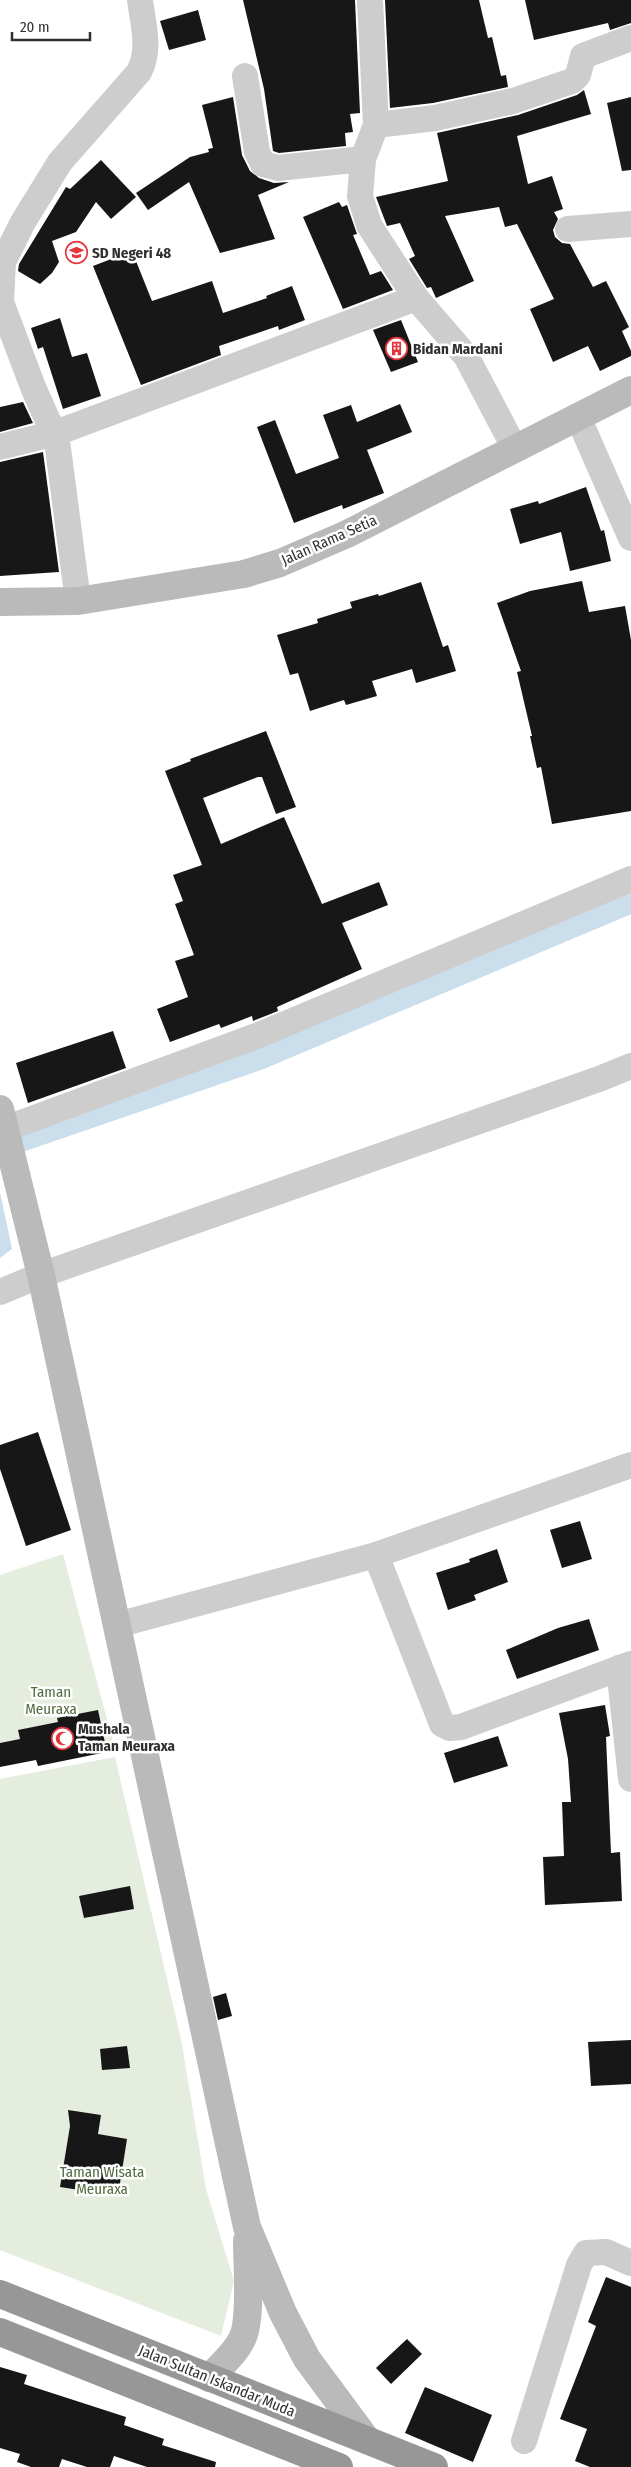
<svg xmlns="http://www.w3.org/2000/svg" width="631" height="2467" font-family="'Fira Sans Condensed',sans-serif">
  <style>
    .green { fill: #e5edde }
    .water { fill: #cadeec }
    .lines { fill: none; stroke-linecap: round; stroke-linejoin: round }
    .canal { stroke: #cadeec; stroke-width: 28 }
    .building { fill: #171717 }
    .street { stroke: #cdcdcd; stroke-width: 26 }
    .secondary { stroke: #bababa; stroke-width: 28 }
    .highway { stroke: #979797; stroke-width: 28 }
    .labels { text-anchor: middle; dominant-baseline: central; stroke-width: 5; stroke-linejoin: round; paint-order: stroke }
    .poi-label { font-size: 15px; font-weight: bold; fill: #303030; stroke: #fff; text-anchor: start }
    .street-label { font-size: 15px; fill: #303030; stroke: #fff }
    .park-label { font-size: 15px; fill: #516b3d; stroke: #fff }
  </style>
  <rect width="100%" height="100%" fill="#fff"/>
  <!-- green -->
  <g class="green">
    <polygon points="63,1554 113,1742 0,1762 0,1575"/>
    <polygon points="115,1757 181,2039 206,2189 234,2281 221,2336 0,2250 0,1779"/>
  </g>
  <!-- water -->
  <polygon class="water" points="0,1192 12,1249 0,1258"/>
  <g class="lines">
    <!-- canal -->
    <polyline class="canal" points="0,1145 256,1057 631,899"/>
  </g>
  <!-- building -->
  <g class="building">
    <polygon points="243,0 355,0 360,113 350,114 353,132 345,133 346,146 279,153 273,151 264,89"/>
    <polygon points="385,0 479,0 488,38 492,37 501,76 506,75 508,87 433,103 390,108"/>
    <polygon points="525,0 631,0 631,23 610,30 608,23 534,40"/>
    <polygon points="198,10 206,40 169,50 160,21"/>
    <polygon points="584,90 591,114 517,136 528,184 552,176 563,209 554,212 558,219 553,230 555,237 562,243 570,244 593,287 606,281 629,327 622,331 631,351 631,356 600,371 588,346 553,362 530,309 554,299 517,224 505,227 499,207 445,216 474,281 436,298 431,287 427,288 409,259 415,256 400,223 387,226 376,197 448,181 437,133 518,115 577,95"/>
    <polygon points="233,97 242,155 250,171 259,178 274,183 289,182 258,195 275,239 220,253 189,182 148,210 136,193 190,157 209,152 208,149 213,148 202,105"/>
    <polygon points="631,97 631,170 622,171 607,103"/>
    <polygon points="101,160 136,197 111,219 96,202 76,232 52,241 59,262 52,273 40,284 18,271 19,264 66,187 70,189"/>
    <polygon points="339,202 342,207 347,205 357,234 353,235 370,275 381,271 393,290 343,309 303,217"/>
    <polygon points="132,251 152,301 212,281 223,313 267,298 266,296 292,286 305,320 279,330 278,326 219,346 221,355 141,385 93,266"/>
    <polygon points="60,318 72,357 87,353 101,396 63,409 43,347 38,349 31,328"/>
    <polygon points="401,320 418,362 391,372 373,330"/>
    <polygon points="23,402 33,423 0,432 0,407"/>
    <polygon points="400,404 412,432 367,450 384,493 343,509 342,505 294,523 257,427 275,420 296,474 339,458 323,415 351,405 357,422"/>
    <polygon points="43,452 59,572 0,576 0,462"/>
    <polygon points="586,487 601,531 604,530 611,561 570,571 561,532 520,544 510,509 538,501 539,504"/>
    <polygon points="582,581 589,612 625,606 631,640 631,811 552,824 541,767 537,768 530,736 532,736 517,672 521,671 497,603 530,591"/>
    <polygon points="421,582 443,647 448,645 456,671 416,683 412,669 372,681 377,696 346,705 344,700 310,711 298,673 290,675 277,635 318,623 317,619 352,608 350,602 378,594 379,596"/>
    <polygon points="266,731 296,807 276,814 262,777 258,777 203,798 221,844 284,817 322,904 379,882 388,905 342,923 362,969 277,1007 278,1011 253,1021 252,1016 221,1028 219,1024 170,1042 157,1009 188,997 175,961 194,955 175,904 183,901 173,875 202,865 165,771 191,761 190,759"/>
    <polygon points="113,1031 126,1068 28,1103 16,1063"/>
    <polygon points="38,1432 71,1530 26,1546 0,1469 0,1445"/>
    <polygon points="580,1521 592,1559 562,1568 550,1530"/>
    <polygon points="497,1549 508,1582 474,1595 476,1600 448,1610 436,1573 470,1562 469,1559"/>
    <polygon points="589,1619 599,1650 517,1679 506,1650 558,1628"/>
    <polygon points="605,1705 610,1736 606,1737 611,1853 620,1852 622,1901 545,1905 543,1857 564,1856 562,1802 571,1802 568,1759 559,1713"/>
    <polygon points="98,1710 107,1752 38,1766 36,1760 0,1767 0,1743 20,1739 18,1730 58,1722 57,1718"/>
    <polygon points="498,1736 508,1766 454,1783 444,1753"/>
    <polygon points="130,1886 134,1909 84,1918 79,1896"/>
    <polygon points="226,1993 232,2016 218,2020 213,1997"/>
    <polygon points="631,2040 631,2084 591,2086 588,2042"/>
    <polygon points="127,2046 130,2068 102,2070 100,2049"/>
    <polygon points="68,2110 101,2115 98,2134 127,2139 118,2196 60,2187 70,2126"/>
    <polygon points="606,2277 631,2287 631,2467 590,2467 575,2461 587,2429 560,2419 596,2326 588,2322"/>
    <polygon points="407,2339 422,2354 391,2384 376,2368"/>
    <polygon points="0,2367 27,2375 24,2384 126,2417 124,2425 164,2439 162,2445 216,2462 215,2467 147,2467 114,2456 110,2467 87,2467 62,2459 59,2467 31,2467 17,2462 20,2454 0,2448"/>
    <polygon points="425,2387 492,2415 473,2462 405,2433"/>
  </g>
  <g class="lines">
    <!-- street -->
    <g class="street">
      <polyline points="370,0 376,125 363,159 360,196 369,225 416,298 466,356 515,449"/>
      <polyline points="245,76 257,152 263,164 278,168 363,159"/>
      <polyline points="376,125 435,118 513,101 572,81 578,75 583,56 631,38"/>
      <polyline points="568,229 631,224"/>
      <polyline points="578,417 631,538"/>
      <path d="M 0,447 L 56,433 L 48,421 L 33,387 L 1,302 L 3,262 L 23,222 L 60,162 L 139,72 C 151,49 143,24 140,0"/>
      <polyline points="78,601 56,433 416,298"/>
      <polyline points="5,1129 259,1035 631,879"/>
      <polyline points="0,1292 41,1275 599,1079 631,1066"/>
      <polyline points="376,1555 442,1724 450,1728 461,1727 631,1664"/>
      <polyline points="117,1625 376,1555 631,1465"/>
      <polyline points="619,1668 631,1779"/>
      <polyline points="524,2441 579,2265 586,2253 606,2252 631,2263"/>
    </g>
    <!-- secondary -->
    <g class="secondary">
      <polyline points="0,602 78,601 244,574 280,563 347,534 631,390"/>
      <polyline points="0,1109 41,1275 247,2227 283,2313 307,2359 367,2440"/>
      <path d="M 209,2378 C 220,2366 235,2354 242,2339 C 252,2320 247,2265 247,2241"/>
    </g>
    <!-- highway -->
    <g class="highway">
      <polyline points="0,2294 434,2467"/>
      <polyline points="0,2332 339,2467"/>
    </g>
  </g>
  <!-- icons -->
  <defs>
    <symbol id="school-ring" viewBox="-11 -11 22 22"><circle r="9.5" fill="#fff" stroke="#e4353c" stroke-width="1.5"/><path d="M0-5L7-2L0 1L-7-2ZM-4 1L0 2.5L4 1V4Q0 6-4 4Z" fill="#e4353c"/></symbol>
    <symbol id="building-ring" viewBox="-11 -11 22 22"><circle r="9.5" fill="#fff" stroke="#e4353c" stroke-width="1.5"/><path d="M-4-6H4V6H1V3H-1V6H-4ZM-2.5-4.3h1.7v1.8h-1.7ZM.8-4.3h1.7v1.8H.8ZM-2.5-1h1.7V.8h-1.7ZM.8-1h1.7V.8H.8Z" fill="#e4353c"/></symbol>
    <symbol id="mosque-ring" viewBox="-11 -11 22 22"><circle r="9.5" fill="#fff" stroke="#e4353c" stroke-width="1.5"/><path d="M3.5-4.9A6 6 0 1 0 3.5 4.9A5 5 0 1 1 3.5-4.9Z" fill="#e4353c"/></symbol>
  </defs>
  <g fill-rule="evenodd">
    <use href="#school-ring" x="64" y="240" width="25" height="25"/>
    <use href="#building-ring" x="384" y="336" width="25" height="25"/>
    <use href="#mosque-ring" x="50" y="1726" width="25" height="25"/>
  </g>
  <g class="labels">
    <!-- poi labels -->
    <g class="poi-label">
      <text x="92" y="253">SD Negeri 48</text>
      <text x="413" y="349">Bidan Mardani</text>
      <text x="78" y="1729">Mushala<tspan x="78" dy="17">Taman Meuraxa</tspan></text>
    </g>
    <!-- street labels -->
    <g class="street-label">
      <text transform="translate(329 540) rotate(-24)">Jalan Rama Setia</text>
      <text transform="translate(217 2381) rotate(22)">Jalan Sultan Iskandar Muda</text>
    </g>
    <!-- park labels -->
    <g class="park-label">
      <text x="51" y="1692">Taman<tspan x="51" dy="17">Meuraxa</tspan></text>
      <text x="102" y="2172">Taman Wisata<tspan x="102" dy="17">Meuraxa</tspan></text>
    </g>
  </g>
  <!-- scale -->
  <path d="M12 32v8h78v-8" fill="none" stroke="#303030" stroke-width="2.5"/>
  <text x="20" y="32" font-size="15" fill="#303030" stroke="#ffffff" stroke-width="4" paint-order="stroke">20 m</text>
</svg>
